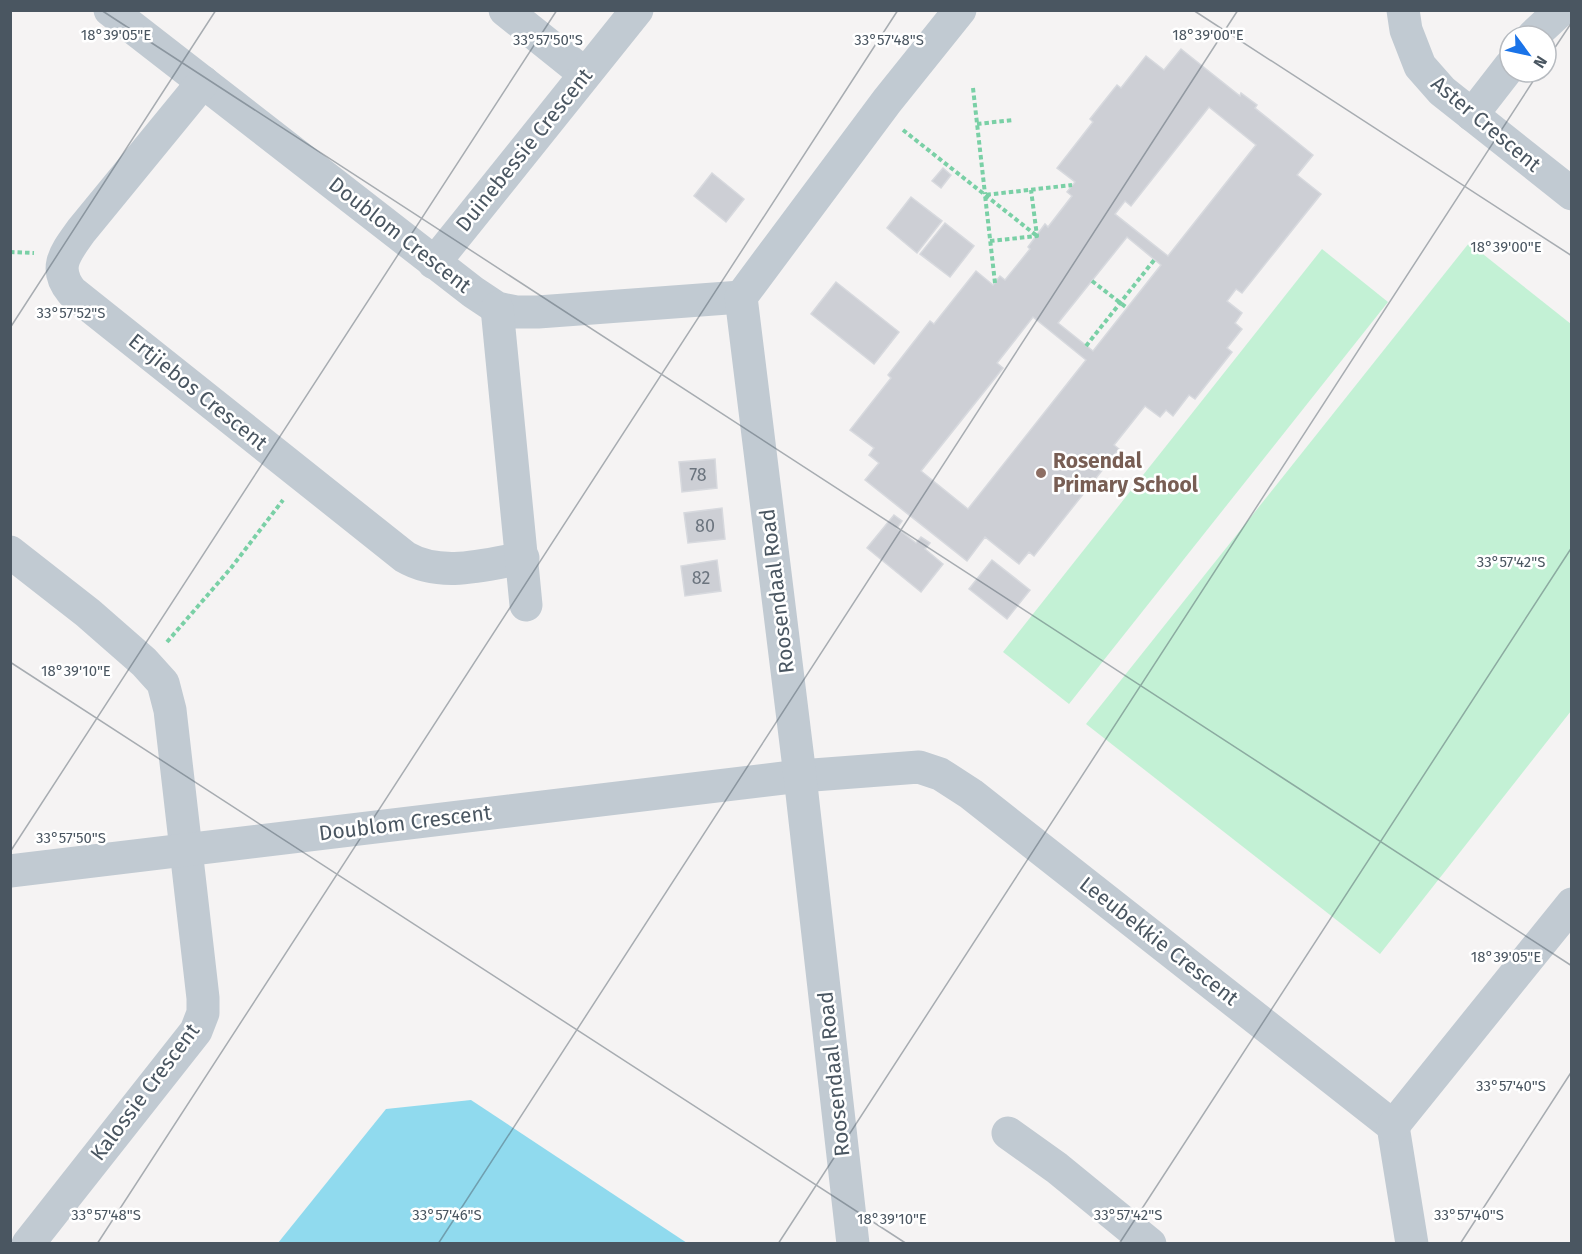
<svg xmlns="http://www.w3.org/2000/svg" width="1582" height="1254" font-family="'Fira Sans',sans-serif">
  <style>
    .green { fill: #c3f1d5 }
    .water { fill: #90daee }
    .building { fill: #cdcfd5; stroke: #d7d9de; stroke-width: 1.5; fill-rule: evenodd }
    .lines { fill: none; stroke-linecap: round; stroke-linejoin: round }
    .path { stroke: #7ad0a6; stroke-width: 4; stroke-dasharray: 4.5 3; stroke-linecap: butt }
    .minor { stroke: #c1cad2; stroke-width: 33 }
    .ticks { fill: none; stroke: #4a5661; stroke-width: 1.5; stroke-opacity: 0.45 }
    .education-dot { fill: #8d6e63; stroke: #fff; stroke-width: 2 }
    .labels { text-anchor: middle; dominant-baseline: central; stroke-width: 5; stroke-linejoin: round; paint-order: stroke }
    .number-label { font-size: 18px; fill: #6b747e }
    .street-label { font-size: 21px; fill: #4a5661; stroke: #fff }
    .education-label { font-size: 21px; font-weight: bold; fill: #785e54; stroke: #fff; text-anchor: start }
    .ticks-label { font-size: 15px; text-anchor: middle; fill: #4a5661; stroke: #fff; stroke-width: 5; stroke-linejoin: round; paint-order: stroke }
  </style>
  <rect width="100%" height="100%" fill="#f5f3f3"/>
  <!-- green -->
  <g class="green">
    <polygon points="1469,243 1571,324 1571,711 1380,954 1086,724"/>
    <polygon points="1322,249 1388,302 1069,704 1003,652"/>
  </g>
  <!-- water -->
  <polygon class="water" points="471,1100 687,1243 278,1243 386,1109"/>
  <!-- building -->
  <g class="building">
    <path d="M 1181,49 L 1240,96 L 1241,93 L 1257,105 L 1255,108 L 1313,155 L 1297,175 L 1321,194 L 1242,293 L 1236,289 L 1227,301 L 1242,313 L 1235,323 L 1242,329 L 1227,348 L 1232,352 L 1195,399 L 1189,395 L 1173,416 L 1166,410 L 1160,417 L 1145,406 L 1114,445 L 1119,449 L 1034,556 L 1029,552 L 1019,564 L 985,537 L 967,561 L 865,480 L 879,463 L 869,455 L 874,448 L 850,430 L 891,378 L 888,375 L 930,321 L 934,324 L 976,271 L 993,285 L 1000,276 L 1005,280 L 1030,249 L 1028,247 L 1045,224 L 1048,227 L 1072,196 L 1067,192 L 1075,182 L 1057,168 L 1093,122 L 1090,119 L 1117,85 L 1121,88 L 1146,56 L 1164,70 ZM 1209,107 L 1256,145 L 1168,256 L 1115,214 L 1125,201 L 1131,206 ZM 1127,237 L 1161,265 L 1093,351 L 1058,323 ZM 1033,317 L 1086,360 L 968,509 L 921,471 L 1003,368 L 997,363 Z"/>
    <polygon points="943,168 951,175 941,188 932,181"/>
    <polygon points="712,173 744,199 726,222 694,196"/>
    <polygon points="911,197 942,221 917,253 887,228"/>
    <polygon points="945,223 974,246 950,277 920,254"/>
    <polygon points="836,282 899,332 874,364 811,314"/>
    <polygon points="715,459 717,488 682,492 679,462"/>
    <polygon points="722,508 725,539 688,543 684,513"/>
    <polygon points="894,515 902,521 897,528 916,543 921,537 930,543 925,549 943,564 921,592 867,548"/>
    <polygon points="717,560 721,591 685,596 681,566"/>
    <polygon points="992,560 1030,590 1007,619 969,589"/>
  </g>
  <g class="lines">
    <!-- path -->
    <g class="path">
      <polyline points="973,88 985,194"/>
      <polyline points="977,124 1013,120"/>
      <polyline points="903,130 1037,236"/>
      <polyline points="990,241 1037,236 1031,190"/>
      <polyline points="10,252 34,253"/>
      <polyline points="1092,281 1127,308"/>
      <polyline points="995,283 985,195 1072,185"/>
      <polyline points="1086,346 1155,259"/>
      <polyline points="167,642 231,568 283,500"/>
    </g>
    <!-- minor -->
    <g class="minor">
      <polyline points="110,10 473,292 497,308 516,312 538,312 741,297"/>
      <polyline points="505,10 585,74"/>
      <polyline points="1403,10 1406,30 1420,66 1442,91 1572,194"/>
      <polyline points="1533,36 1561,10"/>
      <path d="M 203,82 L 81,231 C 66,252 52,268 72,292 L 405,557 C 441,578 484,565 523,558"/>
      <polyline points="1472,115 1510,66"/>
      <polyline points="434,263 637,10"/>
      <polyline points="497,308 526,605"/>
      <polyline points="10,552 88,613 144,662 163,683 170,710 203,998 203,1013 196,1031 28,1244"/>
      <polyline points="10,871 800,776 919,767 940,774 971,794 1393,1126 1412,1244"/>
      <polyline points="1393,1126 1572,904"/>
      <polyline points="1008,1133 1057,1168 1150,1244"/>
      <polyline points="853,1244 800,776 741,297 887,101 960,10"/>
    </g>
  </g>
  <!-- ticks -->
  <path class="ticks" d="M 101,10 L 1572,966M 1193,10 L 1572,256M 1546,61 L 1572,22M 10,328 L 216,10M 10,662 L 907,1244M 10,852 L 557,10M 97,1244 L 898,10M 438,1244 L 1238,10M 778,1244 L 1539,72M 1119,1244 L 1572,547M 1460,1244 L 1572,1071"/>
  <!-- markers -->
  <circle class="education-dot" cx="1041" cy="473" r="6"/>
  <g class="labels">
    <!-- number labels -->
    <g class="number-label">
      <text x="698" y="475">78</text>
      <text x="705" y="526">80</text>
      <text x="701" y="578">82</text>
    </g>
    <!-- street labels -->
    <g class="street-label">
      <text transform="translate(1486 124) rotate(40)">Aster Crescent</text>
      <text transform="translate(524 150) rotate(-51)">Duinebessie Crescent</text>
      <text transform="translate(400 235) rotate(38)">Doublom Crescent</text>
      <text transform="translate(198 392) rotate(39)">Ertjiebos Crescent</text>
      <text transform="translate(777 591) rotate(-97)">Roosendaal Road</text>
      <text transform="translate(405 823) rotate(-7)">Doublom Crescent</text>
      <text transform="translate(1159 941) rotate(38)">Leeubekkie Crescent</text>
      <text transform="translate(834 1074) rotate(-96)">Roosendaal Road</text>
      <text transform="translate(145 1092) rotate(-53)">Kalossie Crescent</text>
    </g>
    <!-- education labels -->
    <g class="education-label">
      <text x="1053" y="461">Rosendal<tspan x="1053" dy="24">Primary School</tspan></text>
    </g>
  </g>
  <g class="ticks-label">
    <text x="1208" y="40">18°39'00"E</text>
    <text x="116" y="40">18°39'05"E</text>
    <text x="548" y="45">33°57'50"S</text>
    <text x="889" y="45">33°57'48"S</text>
    <text x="1506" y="252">18°39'00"E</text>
    <text x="71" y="318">33°57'52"S</text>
    <text x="1511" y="567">33°57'42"S</text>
    <text x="76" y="676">18°39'10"E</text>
    <text x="71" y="843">33°57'50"S</text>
    <text x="1506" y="962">18°39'05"E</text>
    <text x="1511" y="1091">33°57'40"S</text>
    <text x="106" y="1220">33°57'48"S</text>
    <text x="447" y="1220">33°57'46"S</text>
    <text x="1128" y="1220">33°57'42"S</text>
    <text x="1469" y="1220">33°57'40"S</text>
    <text x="892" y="1224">18°39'10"E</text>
  </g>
  <!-- border -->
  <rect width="1582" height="1254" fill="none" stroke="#4a5661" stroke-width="24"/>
  <!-- north arrow -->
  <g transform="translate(1528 54) rotate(123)"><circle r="28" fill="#ffffff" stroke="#b7bbc0" stroke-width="1.5"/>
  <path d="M0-4.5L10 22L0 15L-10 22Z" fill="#1a73e8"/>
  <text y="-9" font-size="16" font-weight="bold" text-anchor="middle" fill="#4a5661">N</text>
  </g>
</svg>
